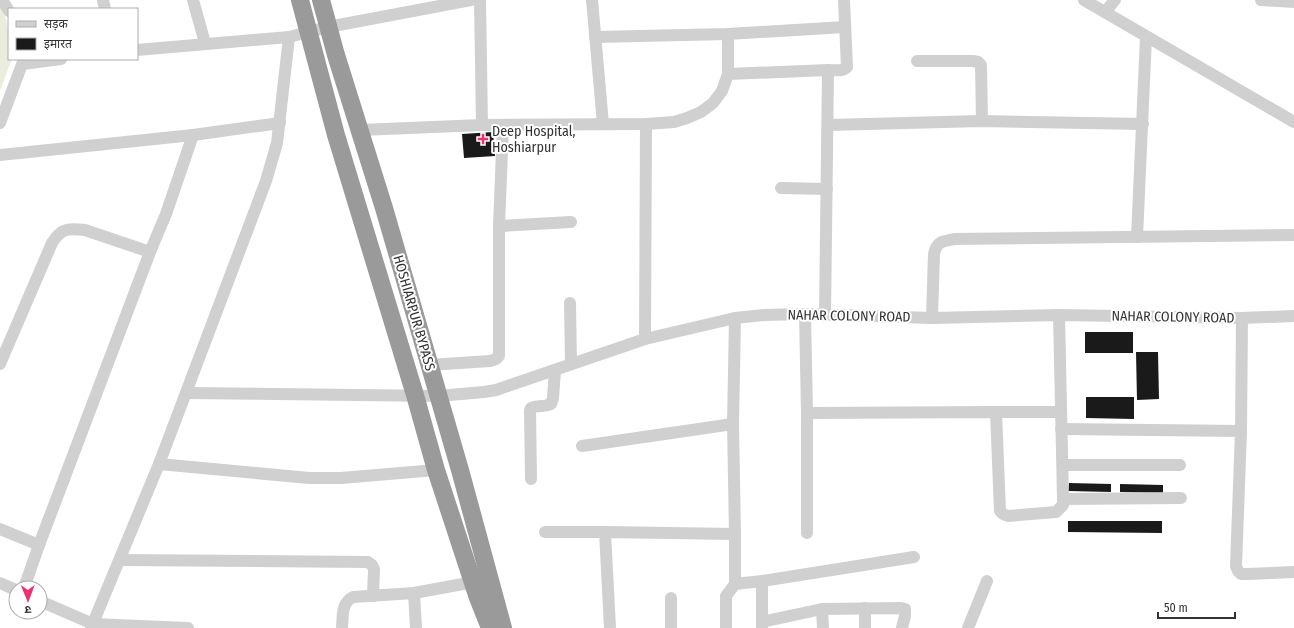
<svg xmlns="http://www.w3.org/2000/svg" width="1294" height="628" font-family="'Fira Sans Condensed','Noto Sans Devanagari',sans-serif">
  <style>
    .green { fill: #eaecde }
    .building { fill: #1a1a1a }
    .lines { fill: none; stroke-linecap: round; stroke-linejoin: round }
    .minor { stroke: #d0d0d0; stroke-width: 12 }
    .highway { stroke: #9a9a9a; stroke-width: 18 }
    .poi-dot { fill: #ee3171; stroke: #fff; stroke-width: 1.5 }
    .labels { text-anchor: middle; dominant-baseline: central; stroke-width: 4; stroke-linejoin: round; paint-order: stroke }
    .poi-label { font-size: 14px; fill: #333; stroke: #fff; text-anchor: start }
    .street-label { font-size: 14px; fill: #333; stroke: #fff }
  </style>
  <rect width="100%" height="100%" fill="#fff"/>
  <!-- green -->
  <path class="green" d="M 0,5 C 9,17 9,44 9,59 L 11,59 L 11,61 L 0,91 Z"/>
  <!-- building -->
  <g class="building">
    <polygon points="493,132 495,156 464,158 462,134"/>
    <rect x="1085" y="332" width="48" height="21"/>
    <polygon points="1136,352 1158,352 1159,399 1137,400"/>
    <polygon points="1086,397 1134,397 1134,419 1086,418"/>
    <polygon points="1069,483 1111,484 1111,492 1068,491"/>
    <polygon points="1120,484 1163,485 1163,493 1120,492"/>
    <polygon points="1068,521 1162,521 1162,533 1068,532"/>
  </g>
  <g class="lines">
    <!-- minor -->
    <g class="minor">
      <polyline points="2,0 9,11"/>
      <polyline points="103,0 105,9"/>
      <polyline points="193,0 205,43"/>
      <polyline points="480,0 482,125"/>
      <polyline points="592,0 603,124"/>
      <polyline points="1084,0 1294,122"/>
      <polyline points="1261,0 1294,2"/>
      <polyline points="1105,12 1115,0"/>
      <polyline points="595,37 728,34 845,27"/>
      <polyline points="137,50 289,37 328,27 471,0"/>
      <polyline points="917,61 973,61 978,62 981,65 982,121"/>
      <polyline points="23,64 61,59"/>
      <polyline points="728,74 828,70"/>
      <polyline points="0,123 24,59"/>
      <polyline points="828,125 982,121 1143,124"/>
      <polyline points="360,130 482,125 646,124 674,122 687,118 701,112 713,103 722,91 728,74 728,34"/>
      <polyline points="193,135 280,123"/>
      <polyline points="0,155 193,135 166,214 150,252 39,545 24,588"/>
      <polyline points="781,188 827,189"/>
      <polyline points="499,226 571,222"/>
      <polyline points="1137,237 1146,37"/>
      <polyline points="570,303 571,364"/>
      <polyline points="805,314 807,413 807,533"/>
      <path d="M 825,316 L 828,70 C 834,70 843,72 847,67 L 844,0"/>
      <path d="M 932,318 L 934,254 C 937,241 943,241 955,239 L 1294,235"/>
      <polyline points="645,339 646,124"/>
      <path d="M 0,364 L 52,243 C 61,228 69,228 85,230 L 150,252"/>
      <polyline points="429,365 490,361 496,359 499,356 499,226 503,125"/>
      <polyline points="186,393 438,396 484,392 496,390 645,339 735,318 764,315 805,314 932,318 1059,315 1242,318 1294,316"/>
      <polyline points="996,412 1061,412"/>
      <polyline points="807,413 996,412 1000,511 1003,514 1008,516 1056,512 1063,505 1063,499 1059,315"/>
      <polyline points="1061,429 1241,431 1242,318"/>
      <polyline points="1241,431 1236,566 1238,571 1241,574 1247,574 1294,572"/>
      <polyline points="582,446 733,424"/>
      <polyline points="159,464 309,478 341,478 436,470"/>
      <polyline points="1063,465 1180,465"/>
      <path d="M 531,479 L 530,411 L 531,408 C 537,405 545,407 551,404 L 553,398 L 555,370"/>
      <polyline points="1063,499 1181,498"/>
      <polyline points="0,529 39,545"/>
      <polyline points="545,532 605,532"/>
      <polyline points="120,560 368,562 372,565 374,569 373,596"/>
      <polyline points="762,581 762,628"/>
      <polyline points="0,583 16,590"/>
      <polyline points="735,584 762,581 914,557"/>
      <polyline points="414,593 416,628"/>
      <polyline points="671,598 671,628"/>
      <polyline points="40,601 93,624 188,628"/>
      <polyline points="865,608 865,628"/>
      <polyline points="762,622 822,609"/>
      <polyline points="91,628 159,464 266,181 277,143 289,37"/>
      <path d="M 342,628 C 343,616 341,603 353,597 L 414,593 L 474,582"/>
      <polyline points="610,628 605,532 735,534"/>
      <polyline points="726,628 726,596 735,584 735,534 733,424 735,318"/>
      <polyline points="823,628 822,609 901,608 905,609 905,616 902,628"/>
      <polyline points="968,628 987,581"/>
    </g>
    <!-- highway -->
    <g class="highway">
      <polyline points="300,0 336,135 415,395 436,470 478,598 490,628"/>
      <polyline points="321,0 336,55 384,208 460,470 503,628"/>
    </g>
  </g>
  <!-- markers -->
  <path class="poi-dot" d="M481 133h4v4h4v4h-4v4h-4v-4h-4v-4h4z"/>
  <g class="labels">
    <!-- poi labels -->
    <g class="poi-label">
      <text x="492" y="131">Deep Hospital,<tspan x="492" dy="16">Hoshiarpur</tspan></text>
    </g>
    <!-- street labels -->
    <g class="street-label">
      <text transform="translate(414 313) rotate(74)">HOSHIARPUR BYPASS</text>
      <text transform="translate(849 316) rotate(1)">NAHAR COLONY ROAD</text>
      <text transform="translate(1173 317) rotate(1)">NAHAR COLONY ROAD</text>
    </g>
  </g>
  <!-- legend -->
  <rect x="8" y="8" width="130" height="52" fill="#ffffff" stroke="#adadad"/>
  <rect x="16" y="21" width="20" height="6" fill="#d0d0d0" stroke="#adadad"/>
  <text x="44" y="28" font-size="12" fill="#333333">सड़क</text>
  <rect x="16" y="38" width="20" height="12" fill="#1a1a1a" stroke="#adadad"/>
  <text x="44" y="48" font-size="12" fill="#333333">इमारत</text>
  <!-- north arrow -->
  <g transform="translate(28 600) rotate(179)"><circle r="19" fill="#ffffff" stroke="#adadad"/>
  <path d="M0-3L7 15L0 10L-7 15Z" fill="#ee3171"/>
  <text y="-6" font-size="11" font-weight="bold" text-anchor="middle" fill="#333333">उ</text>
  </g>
  <!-- scale -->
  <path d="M1158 612v6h77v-6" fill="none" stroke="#333333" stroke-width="2"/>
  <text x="1164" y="612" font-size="12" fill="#333333" stroke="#ffffff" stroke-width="3" paint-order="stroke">50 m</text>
</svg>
